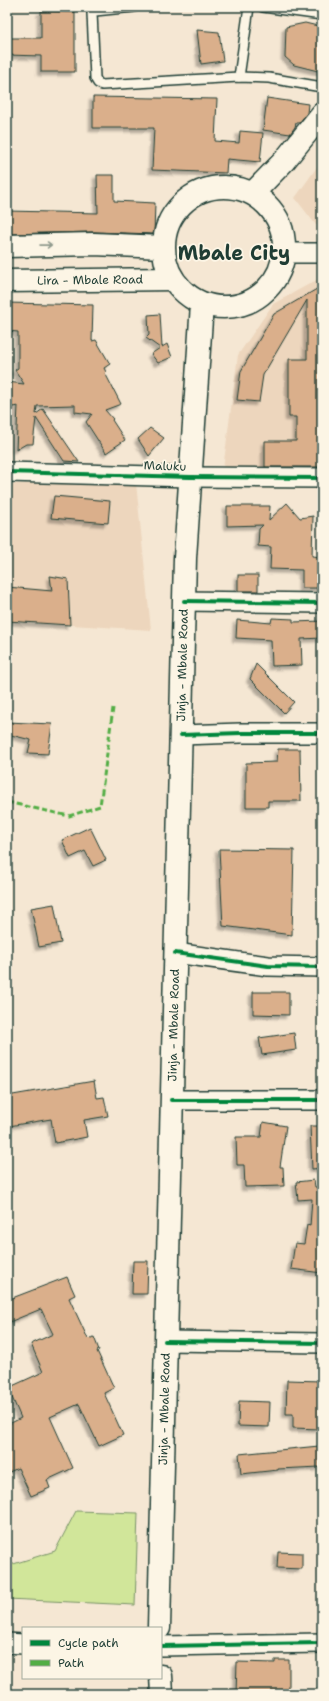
<svg xmlns="http://www.w3.org/2000/svg" width="329" height="1701" font-family="'Shantell Sans',sans-serif">
  <style>
    .built { fill: #edd6bd }
    .green { fill: #d1e69a; stroke: #789267 }
    .building { fill: #daaf8b; stroke: #1f3d34; filter: url(#shadow) }
    .lines { fill: none; stroke-linecap: round; stroke-linejoin: round }
    .lane-casing { stroke: #1f3d34; stroke-width: 12 }
    .street-casing { stroke: #1f3d34; stroke-width: 22 }
    .primary-casing { stroke: #1f3d34; stroke-width: 25 }
    .lane { stroke: #fcf5e5; stroke-width: 9 }
    .street { stroke: #fcf5e5; stroke-width: 19 }
    .primary { stroke: #fcf5e5; stroke-width: 22 }
    .quiet { stroke: #52ad45; stroke-width: 3; stroke-dasharray: 6 3; stroke-linecap: butt }
    .cycleway-casing { stroke: #fcf5e5; stroke-width: 6 }
    .cycleway { stroke: #00873e; stroke-width: 4 }
    .oneway { stroke: #8e998c }
    .labels { text-anchor: middle; dominant-baseline: central; stroke-width: 3.5; stroke-linejoin: round; paint-order: stroke }
    .street-label { font-size: 12px; fill: #1f3d34; stroke: #fcf5e5 }
    .town-label { font-size: 20px; font-weight: bold; fill: #1f3d34; stroke: #fcf5e5 }
  </style>
  <defs>
    <filter id="shadow"><feDropShadow dx="-3.5" dy="3.5" stdDeviation="1" flood-color="#0004"/></filter>
  </defs>
  <rect width="100%" height="100%" fill="#f5e7d3"/>
  <filter id="ink" filterUnits="userSpaceOnUse"><feTurbulence type="fractalNoise" baseFrequency=".025" numOctaves="2"/><feDisplacementMap in="SourceGraphic" scale="8" xChannelSelector="R" yChannelSelector="G"/><feConvolveMatrix kernelMatrix="1 2 1 2 8 2 1 2 1" color-interpolation-filters="sRGB"/></filter>
  <g filter="url(#ink)">
    <!-- built -->
    <g class="built">
      <polygon points="322,160 322,226 316,225 295,198"/>
      <polygon points="322,277 322,475 223,469 238,355 273,304"/>
      <polygon points="136,483 151,630 7,621 7,484"/>
    </g>
    <!-- green -->
    <polygon class="green" points="76,1511 138,1513 135,1605 7,1599 7,1566 55,1551"/>
    <!-- building -->
    <g class="building">
      <polygon points="41,11 75,12 75,72 41,72 41,56 7,55 7,38 41,38"/>
      <polygon points="305,23 322,27 322,72 294,65 285,57 286,27"/>
      <polygon points="197,30 219,32 223,61 201,64"/>
      <polygon points="93,97 217,99 215,141 239,143 240,131 263,133 260,162 227,159 226,173 152,170 154,128 93,128"/>
      <polygon points="267,98 308,104 307,113 299,123 296,123 295,127 290,134 263,130"/>
      <polygon points="97,175 114,175 114,201 155,203 154,234 94,232 7,234 7,211 98,213"/>
      <polygon points="322,286 322,467 265,467 265,441 296,441 296,417 289,417 289,359 307,359 307,300 263,375 259,402 237,400 241,371 274,314"/>
      <polygon points="7,303 93,305 92,341 96,340 110,364 104,368 106,372 105,373 121,404 105,410 113,419 112,420 125,440 106,453 86,422 92,414 75,412 75,405 37,406 36,414 43,409 79,462 64,461 36,418 33,444 26,444 16,450 18,406 7,408 7,382 24,384 15,370 18,368 18,332 7,331"/>
      <polygon points="160,314 162,347 167,344 172,357 158,363 151,354 160,348 146,338 149,335 148,315"/>
      <polygon points="150,428 164,438 149,456 138,439"/>
      <polygon points="54,496 110,501 108,523 51,518"/>
      <polygon points="287,503 300,518 313,516 312,556 322,557 322,588 302,588 302,570 270,569 271,547 258,546 259,529 263,525 227,526 227,506 270,506 269,520"/>
      <rect x="238" y="575" width="20" height="16"/>
      <polygon points="50,576 68,579 70,625 7,621 7,587 52,591"/>
      <polygon points="272,618 293,619 293,622 322,621 322,638 301,639 302,665 272,666 271,640 236,638 237,620 271,623"/>
      <polygon points="256,664 294,702 284,713 250,679"/>
      <polygon points="7,722 52,724 48,754 28,753 31,740 7,734"/>
      <polygon points="278,749 300,749 301,801 268,801 268,807 246,807 246,763 277,762"/>
      <polygon points="90,827 106,860 93,866 85,851 70,858 62,840"/>
      <polygon points="219,849 294,850 292,935 223,926"/>
      <polygon points="54,904 61,943 39,947 31,908"/>
      <polygon points="253,992 289,992 289,1015 253,1014"/>
      <polygon points="294,1033 296,1050 262,1055 259,1038"/>
      <polygon points="94,1081 97,1098 104,1097 108,1116 84,1120 87,1137 55,1143 51,1119 9,1126 7,1113 7,1096"/>
      <polygon points="263,1122 286,1126 280,1167 283,1167 284,1186 245,1187 244,1165 237,1165 236,1137 261,1137"/>
      <polygon points="310,1126 322,1126 322,1168 312,1169"/>
      <polygon points="314,1180 315,1187 322,1187 322,1273 291,1269 295,1243 304,1244 307,1225 310,1226 312,1199 298,1200 296,1182"/>
      <polygon points="133,1261 148,1261 147,1294 132,1294"/>
      <polygon points="67,1277 75,1295 69,1298 88,1339 94,1337 99,1350 97,1351 114,1388 104,1393 123,1435 99,1446 79,1404 50,1417 73,1468 47,1480 50,1488 31,1496 18,1468 7,1473 7,1425 21,1418 8,1388 43,1372 31,1344 53,1334 41,1309 7,1323 7,1300"/>
      <polygon points="287,1380 321,1381 319,1429 293,1428 293,1414 286,1414"/>
      <polygon points="239,1401 270,1402 269,1427 238,1426"/>
      <polygon points="319,1446 320,1467 278,1469 278,1470 241,1474 239,1454"/>
      <polygon points="278,1552 302,1553 302,1569 277,1568"/>
      <polygon points="275,1660 289,1660 289,1694 236,1694 237,1662 275,1663"/>
    </g>
    <g class="lines">
      <defs>
        <g id="lane">
          <polyline points="134,7 95,11 92,13 95,78 98,83 102,85 239,77 269,78 322,87"/>
          <polyline points="263,7 322,15"/>
          <polyline points="239,77 249,7"/>
        </g>
        <g id="street">
          <polyline points="284,253 322,253"/>
          <polyline points="7,472 190,477 322,478"/>
          <polyline points="184,601 322,603"/>
          <polyline points="181,735 241,733 322,733"/>
          <polyline points="175,953 268,966 322,967"/>
          <polyline points="171,1100 322,1100"/>
          <polyline points="165,1341 322,1343"/>
          <polyline points="7,1643 23,1644"/>
          <polyline points="161,1646 322,1643"/>
        </g>
        <g id="primary">
          <circle cx="224" cy="247" r="60"/>
          <polyline points="253,193 284,161 322,114"/>
          <polyline points="7,246 94,244 163,247"/>
          <path id="s1" d="M 7,281 L 173,279"/>
          <path id="s2" d="M 159,1628 L 185,558 L 202,304"/>
          <polyline points="161,1676 162,1694"/>
        </g>
      </defs>
      <!-- lane casing -->
      <use href="#lane" class="lane-casing"/>
      <!-- street casing -->
      <use href="#street" class="street-casing"/>
      <!-- primary casing -->
      <use href="#primary" class="primary-casing"/>
      <!-- lane -->
      <use href="#lane" class="lane"/>
      <!-- street -->
      <use href="#street" class="street"/>
      <!-- primary -->
      <use href="#primary" class="primary"/>
      <!-- quiet -->
      <polyline class="quiet" points="7,802 69,816 100,806 113,708"/>
      <defs>
        <g id="cycleway">
          <polyline points="7,472 190,477 322,478"/>
          <polyline points="184,601 322,603"/>
          <polyline points="181,735 241,733 322,733"/>
          <polyline points="175,953 268,966 322,967"/>
          <polyline points="171,1100 322,1100"/>
          <polyline points="165,1341 322,1343"/>
          <polyline points="161,1646 322,1643"/>
        </g>
      </defs>
      <!-- cycleway casing -->
      <use href="#cycleway" class="cycleway-casing"/>
      <!-- cycleway -->
      <use href="#cycleway" class="cycleway"/>
    </g>
    <!-- one-way arrows -->
    <defs><path id="oneway-shaft" d="M-6 0H5M1.5-3L5.5 0L1.5 3" fill="none" stroke-width="1.6" stroke-linecap="round" stroke-linejoin="round"/></defs>
    <use class="oneway" href="#oneway-shaft" transform="translate(46 245) rotate(-1)"/>
  </g>
  <g class="labels">
    <!-- street labels -->
    <g class="street-label">
      <text stroke="none"><textPath href="#s1" startOffset="83">Lira - Mbale Road</textPath></text>
      <text transform="translate(165 466) rotate(2)">Maluku</text>
      <text stroke="none"><textPath href="#s2" startOffset="963">Jinja - Mbale Road</textPath></text>
      <text stroke="none"><textPath href="#s2" startOffset="603">Jinja - Mbale Road</textPath></text>
      <text stroke="none"><textPath href="#s2" startOffset="219">Jinja - Mbale Road</textPath></text>
    </g>
    <!-- town labels -->
    <g class="town-label">
      <text x="234" y="253">Mbale City</text>
    </g>
  </g>
  <!-- margin -->
  <rect width="329" height="1701" fill="none" stroke="#fcf5e5" stroke-width="24"/>
  <rect x="12" y="12" width="305" height="1677" fill="none" stroke="#1f3d34" stroke-width="1.5" filter="url(#ink)"/>
  <!-- legend -->
  <rect x="22" y="1627" width="140" height="52" fill="#fcf5e5" stroke="#a4ab9e"/>
  <rect x="30" y="1640" width="20" height="6" fill="#00873e" stroke="#a4ab9e"/>
  <text x="58" y="1647" font-size="12" fill="#1f3d34">Cycle path</text>
  <rect x="30" y="1660" width="20" height="6" fill="#52ad45" stroke="#a4ab9e"/>
  <text x="58" y="1667" font-size="12" fill="#1f3d34">Path</text>
</svg>
